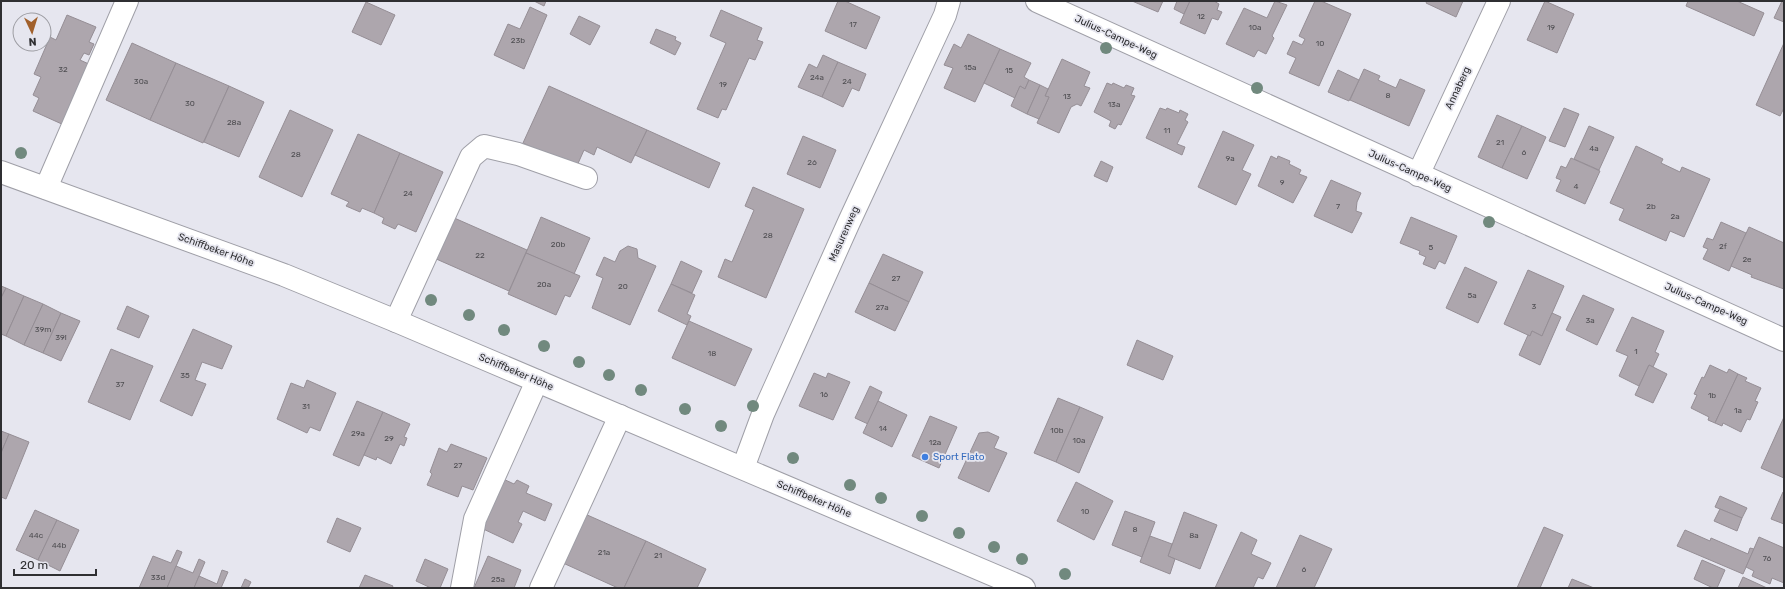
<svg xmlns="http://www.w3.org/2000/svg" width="1785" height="589" font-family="Rubik,sans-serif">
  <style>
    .building { fill: #ada6ad; stroke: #958e95 }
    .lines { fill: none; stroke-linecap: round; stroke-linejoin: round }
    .minor-casing { stroke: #9f9fa7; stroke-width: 24 }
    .major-casing { stroke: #9f9fa7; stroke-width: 24 }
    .minor { stroke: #fff; stroke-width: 22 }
    .major { stroke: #fff; stroke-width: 22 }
    .tree { fill: #71897e }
    .shop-dot { fill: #3f7fe0; stroke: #e6e6ef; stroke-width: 1.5 }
    .labels { text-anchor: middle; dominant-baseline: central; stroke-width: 3.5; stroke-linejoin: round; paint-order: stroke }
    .number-label { font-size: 8px; fill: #4e4d51 }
    .street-label { font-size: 10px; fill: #2f2f32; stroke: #e6e6ef }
    .shop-label { font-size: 10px; fill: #366cbe; stroke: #e6e6ef; text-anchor: start }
  </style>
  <rect width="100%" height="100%" fill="#e6e6ef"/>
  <!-- building -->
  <g class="building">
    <polygon points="534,1 546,1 544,6"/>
    <polygon points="838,1 845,1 880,17 866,49 825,31"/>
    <polygon points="1132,1 1163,1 1158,12"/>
    <polygon points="1177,1 1190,1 1184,14 1174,9"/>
    <polygon points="1190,1 1214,1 1219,4 1217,10 1222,12 1218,20 1212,18 1205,34 1180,23"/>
    <polygon points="1275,1 1287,5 1272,36 1274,38 1266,54 1258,50 1254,57 1226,44 1244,8 1267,18"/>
    <polygon points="1315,1 1321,1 1351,14 1319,86 1289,73 1296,58 1287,54 1293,41 1302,45 1305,39 1299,36"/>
    <polygon points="1427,1 1463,1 1456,17 1426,3"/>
    <polygon points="1545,1 1574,14 1557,53 1527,40"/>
    <polygon points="1688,1 1737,1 1764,13 1754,36 1686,6"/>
    <polygon points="1782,1 1784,1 1784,22 1774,18"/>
    <polygon points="366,2 395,15 381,45 352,32"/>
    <polygon points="530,7 547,15 524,69 494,55 508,24 520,29"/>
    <polygon points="721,10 762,28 757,40 763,42 755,60 749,58 726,110 722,109 718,118 697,109 726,43 710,36"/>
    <polygon points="67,15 96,27 89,42 94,44 89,55 84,53 80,60 91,65 64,125 33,111 39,98 33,95 41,77 34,74 50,37 56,40"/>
    <polygon points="579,16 600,26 590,45 570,34"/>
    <polygon points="656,29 676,37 675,40 681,43 675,55 650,43"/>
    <polygon points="968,34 1000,49 975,102 944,88 953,68 944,65 954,44 961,48"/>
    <polygon points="132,43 176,63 150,120 106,100"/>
    <polygon points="1784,43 1784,108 1780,116 1756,105"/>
    <polygon points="1000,49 1031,63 1024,77 1029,80 1025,89 1020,86 1015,98 984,83"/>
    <polygon points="823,55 838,62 822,97 798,87 809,64 817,68"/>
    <polygon points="1062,59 1090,72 1084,86 1090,88 1081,106 1077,104 1071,107 1059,133 1037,123 1049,97 1045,96"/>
    <polygon points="838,62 866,74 859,91 852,88 843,107 822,97"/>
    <polygon points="176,63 229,86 203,143 150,120"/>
    <polygon points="1364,69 1380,76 1378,80 1396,88 1400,79 1425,90 1409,126 1350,100"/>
    <polygon points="1338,70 1359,80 1349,101 1328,92"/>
    <polygon points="1029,80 1040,85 1027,114 1011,106 1020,86 1025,89"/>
    <polygon points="1107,83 1112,85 1113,83 1124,88 1126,85 1134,88 1131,95 1135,96 1121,125 1118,124 1115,129 1109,126 1111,121 1094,112"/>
    <polygon points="1040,85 1048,89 1045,96 1049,97 1039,119 1027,114"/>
    <polygon points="229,86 264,102 239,157 204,142"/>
    <polygon points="549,86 647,130 631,163 597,147 594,155 584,150 576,168 523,143"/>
    <polygon points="1160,108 1166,110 1167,108 1179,113 1180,110 1188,114 1185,120 1188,122 1177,144 1185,147 1182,155 1146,138"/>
    <polygon points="1564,108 1579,114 1565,147 1549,141"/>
    <polygon points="290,110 333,130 302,197 259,177"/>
    <polygon points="1497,115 1522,126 1502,168 1478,157"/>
    <polygon points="1522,126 1546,137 1527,179 1502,168"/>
    <polygon points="1589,126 1614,137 1599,170 1574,159"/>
    <polygon points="647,130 720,163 709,188 635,155"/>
    <polygon points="1223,131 1254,145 1242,170 1251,174 1236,205 1198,187"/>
    <polygon points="358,134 400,153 374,213 362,208 360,212 346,206 349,202 331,194"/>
    <polygon points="803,136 836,150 820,188 787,174"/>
    <polygon points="1636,146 1663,159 1661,163 1680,172 1682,167 1710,179 1684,237 1670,231 1666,241 1619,220 1624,209 1610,203"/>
    <polygon points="400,153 443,172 416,232 398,224 395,229 382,223 384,218 374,213"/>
    <polygon points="1271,156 1277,159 1278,156 1290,161 1289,164 1301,170 1299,174 1307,177 1293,203 1258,186"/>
    <polygon points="1571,158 1600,171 1585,204 1556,191 1561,180 1556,178 1561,166 1566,168"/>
    <polygon points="1101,161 1113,167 1107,182 1094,176"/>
    <polygon points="1331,180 1361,193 1357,202 1356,211 1362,213 1352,233 1314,216"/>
    <polygon points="753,187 804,209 766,298 718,277 725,259 732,262 754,210 745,206"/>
    <polygon points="452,217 527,250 509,291 434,258"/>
    <polygon points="541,217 590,238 574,274 526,253"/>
    <polygon points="1411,217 1457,236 1445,264 1439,261 1435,269 1423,264 1426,257 1419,254 1420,251 1400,243"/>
    <polygon points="1721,222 1746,233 1729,271 1703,259 1708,249 1703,247 1707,238 1713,240"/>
    <polygon points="1749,227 1784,243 1784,289 1751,277 1752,275 1731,266"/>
    <polygon points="628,246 637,249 638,258 656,266 630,325 592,308 603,278 596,275 604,257 615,262 620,251"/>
    <polygon points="526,253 580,276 570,297 565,295 556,315 508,294"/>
    <polygon points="883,254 923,272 909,302 869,283"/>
    <polygon points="681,261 702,271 692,293 671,284"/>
    <polygon points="1465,267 1497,282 1478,323 1446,308"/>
    <polygon points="1528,270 1564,286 1542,336 1532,331 1530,336 1504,324"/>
    <polygon points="869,283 909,302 895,331 855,312"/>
    <polygon points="671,284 695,295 687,314 691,316 687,325 658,311"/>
    <polygon points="1,286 6,288 1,298"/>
    <polygon points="6,288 24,296 6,336 1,334 1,298"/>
    <polygon points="1583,295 1614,309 1597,345 1566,330"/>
    <polygon points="24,296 43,304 24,345 6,336"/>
    <polygon points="43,304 61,313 43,353 24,345"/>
    <polygon points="127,306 149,316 139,338 117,329"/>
    <polygon points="61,313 80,321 61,361 43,353"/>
    <polygon points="1552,313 1561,317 1540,365 1519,355 1528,335 1530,336 1532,331 1542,336"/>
    <polygon points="1632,317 1664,331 1655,352 1659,354 1653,367 1649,365 1639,386 1619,376 1628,356 1616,351"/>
    <polygon points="689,321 752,349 735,386 672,358"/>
    <polygon points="193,329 232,346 222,369 202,362 195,380 206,384 192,416 160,401"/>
    <polygon points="1137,340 1173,356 1163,380 1127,365"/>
    <polygon points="111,349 153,366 130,420 88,402"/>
    <polygon points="1649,365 1667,374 1653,403 1635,395"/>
    <polygon points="1710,365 1727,373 1729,369 1738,374 1715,423 1708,420 1709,417 1691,408 1697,395 1694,394 1702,377 1704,378"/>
    <polygon points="814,373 826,378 828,373 850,382 833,420 799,406"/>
    <polygon points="1738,374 1747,378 1745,381 1761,388 1755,401 1758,402 1750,420 1747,419 1741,432 1723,423 1722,426 1715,423"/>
    <polygon points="307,380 336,393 320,431 310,427 307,433 277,419 291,383 304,388"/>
    <polygon points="870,386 882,392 868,424 855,418"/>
    <polygon points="1058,398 1080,407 1056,462 1034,453"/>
    <polygon points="357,401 383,412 359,466 333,455"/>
    <polygon points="878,401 907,415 892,447 863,433"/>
    <polygon points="1080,407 1103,417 1079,473 1056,462"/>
    <polygon points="383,412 410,424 404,437 407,438 404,446 400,444 391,464 377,457 376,460 364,455"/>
    <polygon points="930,416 957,427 939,468 912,456"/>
    <polygon points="1784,417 1784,478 1761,468"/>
    <polygon points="1,431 9,434 1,453"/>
    <polygon points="988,432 999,437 994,448 1007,453 989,492 958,478 979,433"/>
    <polygon points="9,434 29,442 6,499 1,497 1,453"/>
    <polygon points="451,444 487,458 473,490 462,486 458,497 427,485 432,474 430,472 439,448 447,452"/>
    <polygon points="501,478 514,484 517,480 529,486 526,493 552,504 545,521 523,511 518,522 522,524 513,543 479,527"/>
    <polygon points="1076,482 1113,501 1094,540 1057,521"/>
    <polygon points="1783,492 1784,492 1784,524 1771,519"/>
    <polygon points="1720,496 1747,508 1742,518 1715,507"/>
    <polygon points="1720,509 1742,518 1737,531 1714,521"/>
    <polygon points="35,510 57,520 38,560 16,550"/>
    <polygon points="1125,511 1155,522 1142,557 1112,545"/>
    <polygon points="1184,512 1217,525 1200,569 1168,556"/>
    <polygon points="585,514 646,541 624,588 618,588 563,563"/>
    <polygon points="337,518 361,528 350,552 327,542"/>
    <polygon points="57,520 79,530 60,571 38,560"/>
    <polygon points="1544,527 1563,535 1540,588 1517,588"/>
    <polygon points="1685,530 1710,541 1711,538 1748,554 1750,548 1754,549 1743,574 1677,546"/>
    <polygon points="1241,532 1257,540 1251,554 1271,563 1263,579 1258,577 1253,588 1215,588"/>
    <polygon points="1300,535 1332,549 1314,588 1276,588"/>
    <polygon points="1150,536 1172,544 1168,556 1175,559 1170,574 1140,562"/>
    <polygon points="1759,537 1784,548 1784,583 1772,578 1770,584 1752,576 1754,571 1746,567"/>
    <polygon points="646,541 706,569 697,588 624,588"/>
    <polygon points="177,550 182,552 167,588 139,588 153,556 171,563"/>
    <polygon points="488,556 521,570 514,588 474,588"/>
    <polygon points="199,559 205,562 194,588 167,588 176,566 193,573"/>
    <polygon points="425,559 448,569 440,588 431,588 416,581"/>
    <polygon points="1702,560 1725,570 1717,588 1713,588 1694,579"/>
    <polygon points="222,570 228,572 221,588 194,588 199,576 217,584"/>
    <polygon points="365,575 393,586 392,588 359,588"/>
    <polygon points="1743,577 1767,588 1738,588"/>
    <polygon points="245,579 251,582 248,588 241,588"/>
    <polygon points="1572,579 1594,588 1568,588"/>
  </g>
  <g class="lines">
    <defs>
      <g id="minor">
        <polyline points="1037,1 1784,340"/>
        <polyline points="1418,175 1499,1"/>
        <polyline points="46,188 127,1"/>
        <polyline points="396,321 471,157 484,146 518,154 586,178"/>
        <polyline points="743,468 763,414 849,222 945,15 949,1"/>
        <polyline points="462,588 475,519 537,381"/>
        <polyline points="541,588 620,416"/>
      </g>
      <polyline id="major" points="1,172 284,275 396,321 1024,588"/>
    </defs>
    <!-- minor casing -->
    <use href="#minor" class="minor-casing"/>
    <!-- major casing -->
    <use href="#major" class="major-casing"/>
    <!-- minor -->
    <use href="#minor" class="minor"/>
    <!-- major -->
    <use href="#major" class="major"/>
  </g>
  <!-- trees -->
  <g class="tree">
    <circle cx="1106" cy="48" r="6"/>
    <circle cx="1257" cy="88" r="6"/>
    <circle cx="21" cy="153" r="6"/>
    <circle cx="1489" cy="222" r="6"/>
    <circle cx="431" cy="300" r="6"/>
    <circle cx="469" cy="315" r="6"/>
    <circle cx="504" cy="330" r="6"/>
    <circle cx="544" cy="346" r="6"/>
    <circle cx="579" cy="362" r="6"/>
    <circle cx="609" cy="375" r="6"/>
    <circle cx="641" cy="390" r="6"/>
    <circle cx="753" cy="406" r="6"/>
    <circle cx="685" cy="409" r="6"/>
    <circle cx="721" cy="426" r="6"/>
    <circle cx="793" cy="458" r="6"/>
    <circle cx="850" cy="485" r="6"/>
    <circle cx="881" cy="498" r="6"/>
    <circle cx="922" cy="516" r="6"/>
    <circle cx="959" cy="533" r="6"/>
    <circle cx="994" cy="547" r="6"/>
    <circle cx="1022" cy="559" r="6"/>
    <circle cx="1065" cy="574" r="6"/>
  </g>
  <!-- markers -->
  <circle class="shop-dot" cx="925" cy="457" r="4"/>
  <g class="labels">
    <!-- number labels -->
    <g class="number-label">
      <text x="1201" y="16">12</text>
      <text x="853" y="24">17</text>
      <text x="1255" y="27">10a</text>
      <text x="1551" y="27">19</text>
      <text x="518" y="40">23b</text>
      <text x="1320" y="43">10</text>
      <text x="970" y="67">15a</text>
      <text x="63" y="69">32</text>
      <text x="1009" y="70">15</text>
      <text x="817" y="77">24a</text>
      <text x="141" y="81">30a</text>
      <text x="847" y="81">24</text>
      <text x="723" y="84">19</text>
      <text x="1388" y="95">8</text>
      <text x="1067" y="96">13</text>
      <text x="190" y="103">30</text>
      <text x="1114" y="104">13a</text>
      <text x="234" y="122">28a</text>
      <text x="1167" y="130">11</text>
      <text x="1500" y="142">21</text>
      <text x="1594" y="148">4a</text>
      <text x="1524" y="152">6</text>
      <text x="296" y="154">28</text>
      <text x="1230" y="158">9a</text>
      <text x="812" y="162">26</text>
      <text x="1282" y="182">9</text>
      <text x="1576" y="186">4</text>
      <text x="408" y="193">24</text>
      <text x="1338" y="206">7</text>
      <text x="1651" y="206">2b</text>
      <text x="1675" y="216">2a</text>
      <text x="768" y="235">28</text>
      <text x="558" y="244">20b</text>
      <text x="1723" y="246">2f</text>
      <text x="1431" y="247">5</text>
      <text x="480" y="255">22</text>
      <text x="1747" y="259">2e</text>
      <text x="896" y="278">27</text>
      <text x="544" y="284">20a</text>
      <text x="623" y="286">20</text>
      <text x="1472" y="295">5a</text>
      <text x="1534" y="306">3</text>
      <text x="882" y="307">27a</text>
      <text x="1590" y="320">3a</text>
      <text x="43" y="329">39m</text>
      <text x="61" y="337">39l</text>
      <text x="1636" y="351">1</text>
      <text x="712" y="353">18</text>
      <text x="185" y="375">35</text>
      <text x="120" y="384">37</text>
      <text x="824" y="394">16</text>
      <text x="1712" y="395">1b</text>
      <text x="306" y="406">31</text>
      <text x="1738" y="410">1a</text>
      <text x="883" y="428">14</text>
      <text x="1057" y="430">10b</text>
      <text x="358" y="433">29a</text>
      <text x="389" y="438">29</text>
      <text x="1079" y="440">10a</text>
      <text x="935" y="442">12a</text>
      <text x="458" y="465">27</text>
      <text x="1085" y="511">10</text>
      <text x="1135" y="529">8</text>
      <text x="36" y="535">44c</text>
      <text x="1194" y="535">8a</text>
      <text x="59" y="545">44b</text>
      <text x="604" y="552">21a</text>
      <text x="658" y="555">21</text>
      <text x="1767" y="558">76</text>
      <text x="1304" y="569">6</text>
      <text x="158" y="577">33d</text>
      <text x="498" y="579">25a</text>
    </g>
    <!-- street labels -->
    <g class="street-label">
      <text transform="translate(1116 37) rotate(25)">Julius-Campe-Weg</text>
      <text transform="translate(1458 88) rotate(-65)">Annaberg</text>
      <text transform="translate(1410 171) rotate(24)">Julius-Campe-Weg</text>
      <text transform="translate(844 234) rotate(-66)">Masurenweg</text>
      <text transform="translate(216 250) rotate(20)">Schiffbeker Höhe</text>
      <text transform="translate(1706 304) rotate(24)">Julius-Campe-Weg</text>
      <text transform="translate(516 372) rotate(23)">Schiffbeker Höhe</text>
      <text transform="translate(814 499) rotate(23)">Schiffbeker Höhe</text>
    </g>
    <!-- shop labels -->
    <g class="shop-label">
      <text x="933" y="457">Sport Flato</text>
    </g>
  </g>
  <!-- border -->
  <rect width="1785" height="589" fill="none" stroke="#2f2f32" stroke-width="4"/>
  <!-- north arrow -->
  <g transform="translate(32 32) rotate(176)"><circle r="19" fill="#e6e6ef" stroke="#9d9da3"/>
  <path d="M0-3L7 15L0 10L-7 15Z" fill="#a1602b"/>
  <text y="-6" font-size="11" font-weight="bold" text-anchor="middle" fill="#2f2f32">N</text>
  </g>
  <!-- scale -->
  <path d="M14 569v6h82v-6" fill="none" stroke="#2f2f32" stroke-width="2"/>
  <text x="20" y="569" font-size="12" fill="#2f2f32" stroke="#e6e6ef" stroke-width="3" paint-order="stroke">20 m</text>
</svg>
